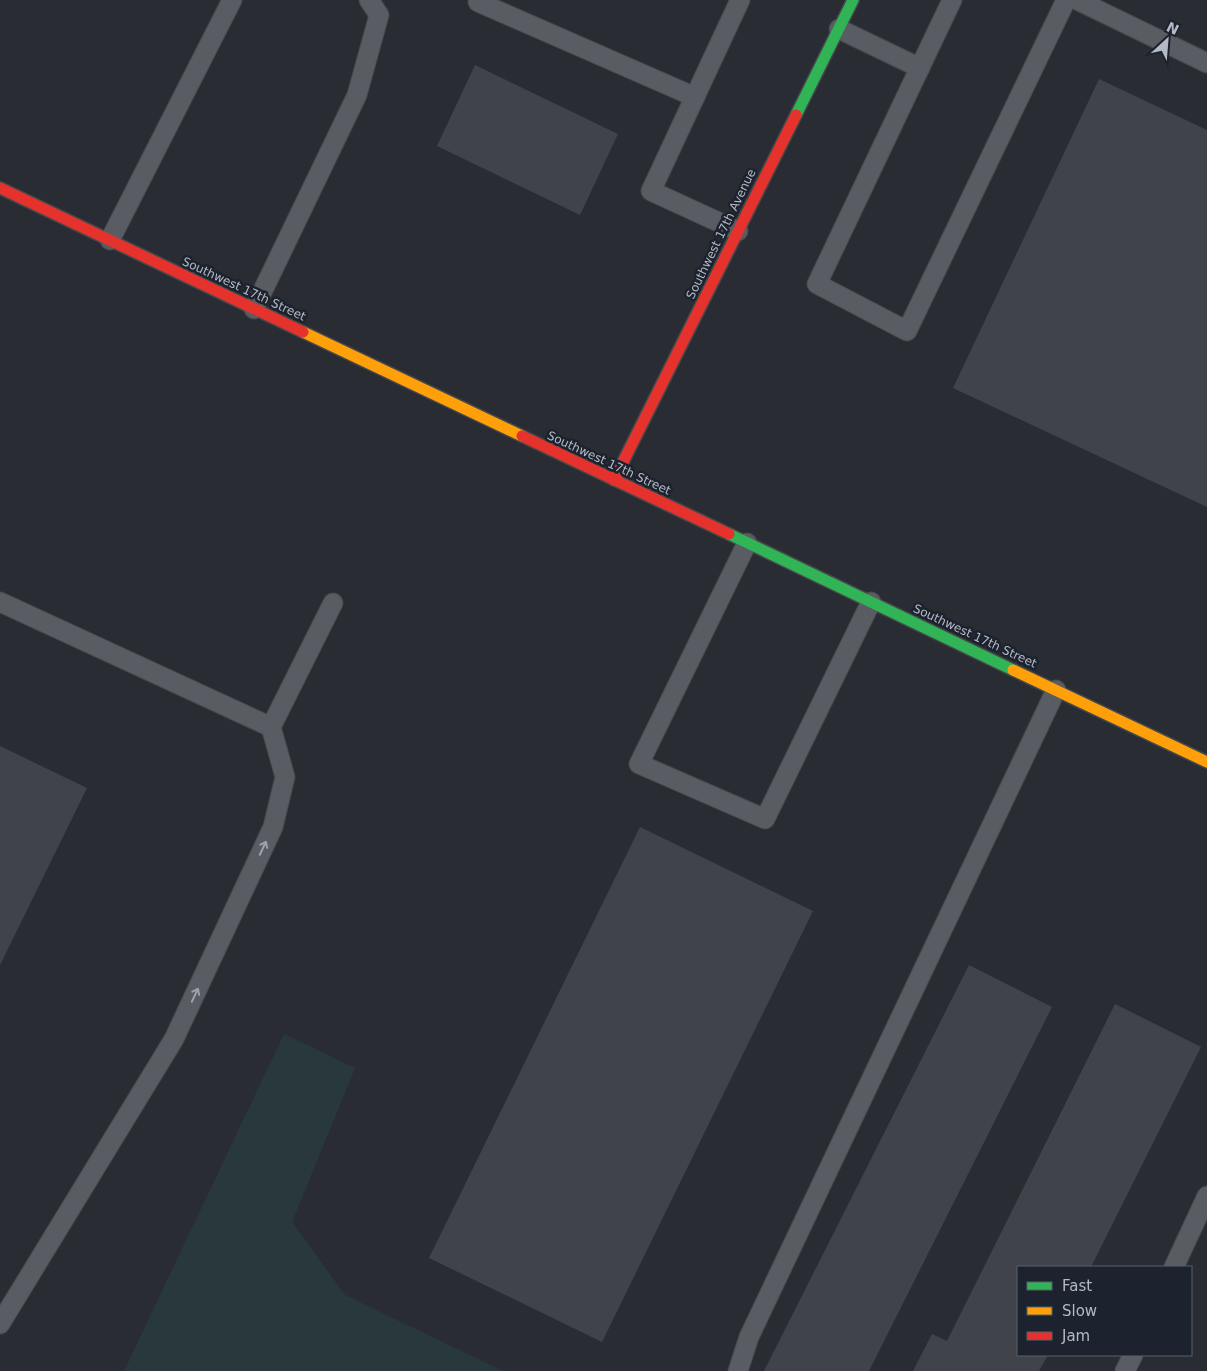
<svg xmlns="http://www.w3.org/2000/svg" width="1207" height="1371" font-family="'DejaVu Sans',sans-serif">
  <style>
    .green { fill: #29393b }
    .building { fill: #404349 }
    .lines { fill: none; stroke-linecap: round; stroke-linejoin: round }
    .lane-casing { stroke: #45484c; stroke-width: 21 }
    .fast-casing { stroke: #45484c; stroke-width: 14 }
    .slow-casing { stroke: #45484c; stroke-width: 14 }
    .jam-casing { stroke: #45484c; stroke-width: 14 }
    .lane { stroke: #595c62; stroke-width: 19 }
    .fast { stroke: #30b455; stroke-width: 11 }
    .slow { stroke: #ff9f0a; stroke-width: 11 }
    .jam { stroke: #e5322d; stroke-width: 11 }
    .oneway { stroke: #9ca2ac }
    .labels { text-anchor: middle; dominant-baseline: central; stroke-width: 5; stroke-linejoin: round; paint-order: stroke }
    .street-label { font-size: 12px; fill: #b3b9c5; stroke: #1d232e }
  </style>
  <rect width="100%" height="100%" fill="#292d33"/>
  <!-- green -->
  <polygon class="green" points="284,1034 355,1068 292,1222 345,1295 503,1371 124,1371"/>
  <!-- building -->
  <g class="building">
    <polygon points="475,65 618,134 580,215 437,146"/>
    <polygon points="1099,79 1207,130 1207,507 953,388"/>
    <polygon points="0,746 87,788 0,965"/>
    <polygon points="640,827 813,911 602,1342 429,1258"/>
    <polygon points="969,965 1052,1007 869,1371 764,1371"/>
    <polygon points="1115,1004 1201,1047 1091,1267 1018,1267 1018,1355 1048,1355 1039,1371 913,1371 932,1334 947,1341"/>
  </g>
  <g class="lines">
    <defs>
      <g id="lane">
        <polyline points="952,0 817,284 907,331 1066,0"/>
        <polyline points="1077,0 1207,63"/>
        <polyline points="478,2 695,97"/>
        <polyline points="839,29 920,68"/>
        <polyline points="738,231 651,191 740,0"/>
        <polyline points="110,240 232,0"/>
        <polyline points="254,309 357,95 379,15 369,0"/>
        <polyline points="747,543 639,764 765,819 871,602"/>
        <polyline points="0,602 271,727 333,603"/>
        <polyline points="1174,1267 1207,1196"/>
        <polyline points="0,1324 174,1039 273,827 285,777 271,727"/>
        <polyline points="738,1371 749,1337 1056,690"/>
        <polyline points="1125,1371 1133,1355"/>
      </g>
      <g id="fast">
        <polyline points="796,115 853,0"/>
        <polyline points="729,534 1013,670"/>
      </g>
      <g id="slow">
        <polyline points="303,332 522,436"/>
        <polyline points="1013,670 1207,762"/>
      </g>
      <g id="jam">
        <polyline points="0,188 303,332"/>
        <polyline points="522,436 729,534"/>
        <polyline points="614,480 796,115"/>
      </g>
    </defs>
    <!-- lane casing -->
    <use href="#lane" class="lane-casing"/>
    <!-- fast casing -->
    <use href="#fast" class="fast-casing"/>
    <!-- slow casing -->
    <use href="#slow" class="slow-casing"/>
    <!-- jam casing -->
    <use href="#jam" class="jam-casing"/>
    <!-- lane -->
    <use href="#lane" class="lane"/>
    <!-- fast -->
    <use href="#fast" class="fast"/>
    <!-- slow -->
    <use href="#slow" class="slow"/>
    <!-- jam -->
    <use href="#jam" class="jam"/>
  </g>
  <!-- one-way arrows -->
  <defs><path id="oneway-shaft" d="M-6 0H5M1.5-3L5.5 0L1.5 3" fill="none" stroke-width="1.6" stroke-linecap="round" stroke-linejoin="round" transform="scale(1.25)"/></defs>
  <g class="oneway">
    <use href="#oneway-shaft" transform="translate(263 848) rotate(-65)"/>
    <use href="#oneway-shaft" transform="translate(195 995) rotate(-65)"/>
  </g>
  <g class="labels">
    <!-- street labels -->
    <g class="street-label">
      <text transform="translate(721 234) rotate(-64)">Southwest 17th Avenue</text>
      <text transform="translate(244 289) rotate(25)">Southwest 17th Street</text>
      <text transform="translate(609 463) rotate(25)">Southwest 17th Street</text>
      <text transform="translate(975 636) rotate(25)">Southwest 17th Street</text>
    </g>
  </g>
  <!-- legend -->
  <rect x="1017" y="1266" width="175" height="90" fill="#1d232e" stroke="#595f6a"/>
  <rect x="1027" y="1282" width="25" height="8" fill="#30b455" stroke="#595f6a"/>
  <text x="1062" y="1291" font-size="15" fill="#b3b9c5">Fast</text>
  <rect x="1027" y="1307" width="25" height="8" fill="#ff9f0a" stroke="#595f6a"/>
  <text x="1062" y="1316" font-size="15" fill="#b3b9c5">Slow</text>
  <rect x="1027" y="1332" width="25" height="8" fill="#e5322d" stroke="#595f6a"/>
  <text x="1062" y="1341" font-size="15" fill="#b3b9c5">Jam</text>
  <!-- north arrow -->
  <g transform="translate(1167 40) rotate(26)" stroke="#1d232e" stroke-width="4" paint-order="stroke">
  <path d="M0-4L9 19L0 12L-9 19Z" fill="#b3b9c5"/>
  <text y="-8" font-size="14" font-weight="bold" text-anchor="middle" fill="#b3b9c5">N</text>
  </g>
</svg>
